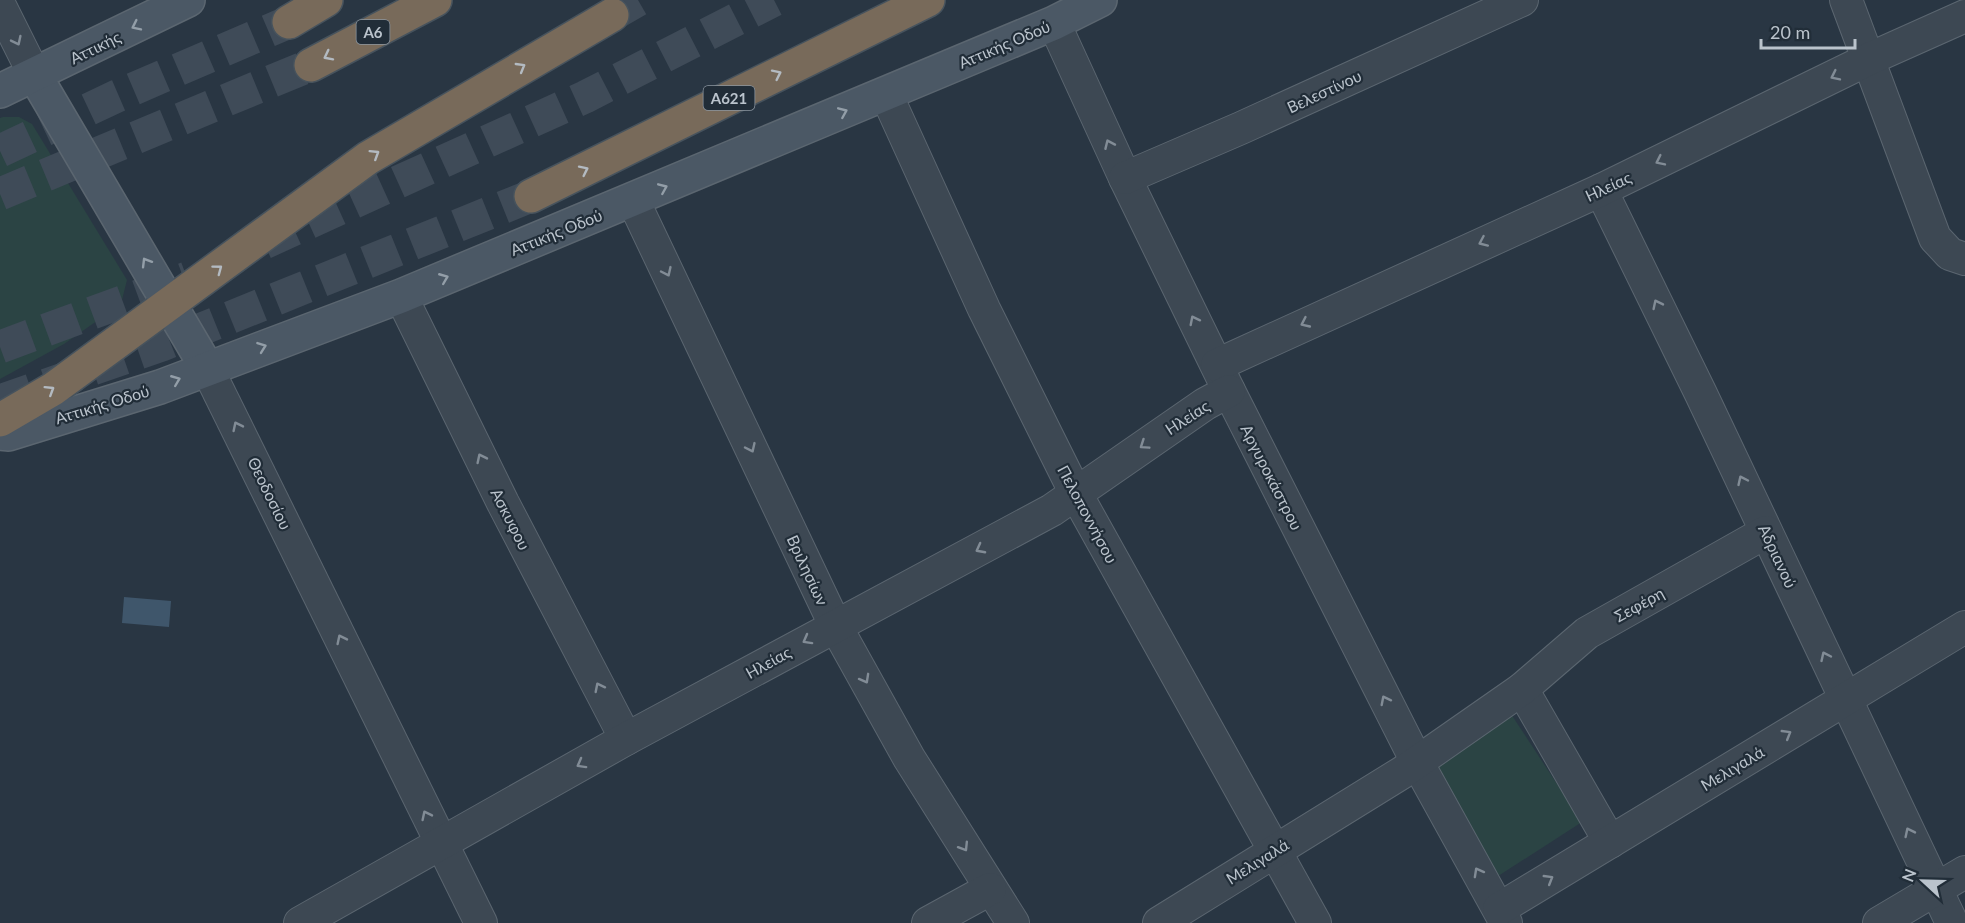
<svg xmlns="http://www.w3.org/2000/svg" width="1965" height="923" font-family="Lato,sans-serif">
  <style>
    .green { fill: #2b4444 }
    .water { fill: #3f566b }
    .lines { fill: none; stroke-linecap: round; stroke-linejoin: round }
    .highway-tunnel { stroke: #3f4b58; stroke-width: 33; stroke-dasharray: 33 16; stroke-linecap: butt }
    .street-casing { stroke: #5b6670; stroke-width: 34 }
    .secondary-casing { stroke: #5b6670; stroke-width: 36 }
    .highway-casing { stroke: #47535d; stroke-width: 36 }
    .street { stroke: #3d4853; stroke-width: 32 }
    .secondary { stroke: #4b5865; stroke-width: 33 }
    .highway { stroke: #786a5a; stroke-width: 33 }
    .oneway { stroke: #939ea8 }
    .oneway2 { stroke: #828c96 }
    .oneway3 { stroke: #b3bac1 }
    .labels { text-anchor: middle; dominant-baseline: central; stroke-width: 4.5; stroke-linejoin: round; paint-order: stroke }
    .shield { fill: #212d38; stroke: #8c96a0; stroke-width: 1.5 }
    .shield-label { font-size: 15px; font-weight: bold; fill: #bac3cc }
    .street-label { font-size: 16px; fill: #bac3cc; stroke: #212d38 }
  </style>
  <rect width="100%" height="100%" fill="#293643"/>
  <!-- green -->
  <g class="green">
    <polygon points="3,117 19,117 32,124 127,280 121,304 64,344 0,379 0,118"/>
    <polygon points="1511,714 1582,822 1492,880 1429,768"/>
  </g>
  <!-- water -->
  <polygon class="water" points="124,597 171,601 169,627 122,623"/>
  <g class="lines">
    <!-- highway-tunnel -->
    <g class="highway-tunnel">
      <polyline points="612,15 638,0"/>
      <polyline points="0,151 117,96 289,22"/>
      <polyline points="0,194 311,65"/>
      <polyline points="264,243 585,97 774,0"/>
      <polyline points="0,347 187,278"/>
      <polyline points="0,401 162,345 531,196"/>
    </g>
    <defs>
      <g id="street">
        <polyline points="1846,0 1935,238 1950,254 1965,259"/>
        <polyline points="0,6 35,76"/>
        <polyline points="1054,23 1125,178 1229,391 1417,762 1506,923"/>
        <polyline points="886,94 984,309 1075,492 1315,923"/>
        <polyline points="1125,178 1241,128 1522,0"/>
        <polyline points="1601,190 1701,394 1952,923"/>
        <polyline points="633,200 835,625 909,758 1013,923"/>
        <polyline points="401,296 503,503 626,739"/>
        <polyline points="1217,365 1601,190 1869,59 1965,16"/>
        <polyline points="207,368 481,923"/>
        <polyline points="1522,689 1610,842"/>
        <polyline points="1499,909 1965,627"/>
        <polyline points="300,923 626,739 1052,510 1205,404 1229,391"/>
        <polyline points="928,923 990,889"/>
        <polyline points="1159,923 1403,772 1522,689 1587,633 1766,532"/>
        <polyline points="1879,923 1965,872"/>
      </g>
      <g id="secondary">
        <polyline points="35,76 207,368"/>
        <polyline points="0,91 188,0"/>
        <polyline points="0,433 8,434 160,387 401,296 1054,23 1100,0"/>
      </g>
      <g id="highway">
        <polyline points="289,22 326,0"/>
        <polyline points="311,65 435,0"/>
        <polyline points="531,196 928,0"/>
        <polyline points="0,420 53,389 368,158 612,15"/>
      </g>
    </defs>
    <!-- street casing -->
    <use href="#street" class="street-casing"/>
    <!-- secondary casing -->
    <use href="#secondary" class="secondary-casing"/>
    <!-- highway casing -->
    <use href="#highway" class="highway-casing"/>
    <!-- street -->
    <use href="#street" class="street"/>
    <!-- secondary -->
    <use href="#secondary" class="secondary"/>
    <!-- highway -->
    <use href="#highway" class="highway"/>
  </g>
  <!-- one-way arrows -->
  <defs><path id="oneway-chevron" d="M-2-3.5L2.5 0L-2 3.5" fill="none" stroke-width="1.6" stroke-linecap="round" stroke-linejoin="round" transform="scale(1.5)"/></defs>
  <g class="oneway">
    <use href="#oneway-chevron" transform="translate(136 26) rotate(154)"/>
    <use href="#oneway-chevron" transform="translate(843 112) rotate(-23)"/>
    <use href="#oneway-chevron" transform="translate(663 188) rotate(-23)"/>
    <use href="#oneway-chevron" transform="translate(146 262) rotate(-121)"/>
    <use href="#oneway-chevron" transform="translate(444 278) rotate(-22)"/>
    <use href="#oneway-chevron" transform="translate(262 347) rotate(-20)"/>
    <use href="#oneway-chevron" transform="translate(176 380) rotate(-22)"/>
  </g>
  <g class="oneway2">
    <use href="#oneway-chevron" transform="translate(17 41) rotate(64)"/>
    <use href="#oneway-chevron" transform="translate(1835 76) rotate(154)"/>
    <use href="#oneway-chevron" transform="translate(1109 144) rotate(-114)"/>
    <use href="#oneway-chevron" transform="translate(1660 161) rotate(154)"/>
    <use href="#oneway-chevron" transform="translate(1483 242) rotate(156)"/>
    <use href="#oneway-chevron" transform="translate(667 272) rotate(65)"/>
    <use href="#oneway-chevron" transform="translate(1657 304) rotate(-116)"/>
    <use href="#oneway-chevron" transform="translate(1194 320) rotate(-117)"/>
    <use href="#oneway-chevron" transform="translate(1305 323) rotate(155)"/>
    <use href="#oneway-chevron" transform="translate(237 426) rotate(-116)"/>
    <use href="#oneway-chevron" transform="translate(1144 445) rotate(146)"/>
    <use href="#oneway-chevron" transform="translate(751 448) rotate(65)"/>
    <use href="#oneway-chevron" transform="translate(481 458) rotate(-116)"/>
    <use href="#oneway-chevron" transform="translate(1742 480) rotate(-115)"/>
    <use href="#oneway-chevron" transform="translate(980 549) rotate(152)"/>
    <use href="#oneway-chevron" transform="translate(341 639) rotate(-116)"/>
    <use href="#oneway-chevron" transform="translate(807 640) rotate(151)"/>
    <use href="#oneway-chevron" transform="translate(1825 656) rotate(-115)"/>
    <use href="#oneway-chevron" transform="translate(865 679) rotate(61)"/>
    <use href="#oneway-chevron" transform="translate(599 687) rotate(-117)"/>
    <use href="#oneway-chevron" transform="translate(1385 700) rotate(-117)"/>
    <use href="#oneway-chevron" transform="translate(1787 734) rotate(-31)"/>
    <use href="#oneway-chevron" transform="translate(581 764) rotate(151)"/>
    <use href="#oneway-chevron" transform="translate(426 815) rotate(-116)"/>
    <use href="#oneway-chevron" transform="translate(1909 832) rotate(-116)"/>
    <use href="#oneway-chevron" transform="translate(964 847) rotate(58)"/>
    <use href="#oneway-chevron" transform="translate(1478 872) rotate(-119)"/>
    <use href="#oneway-chevron" transform="translate(1549 879) rotate(-31)"/>
  </g>
  <g class="oneway3">
    <use href="#oneway-chevron" transform="translate(328 56) rotate(153)"/>
    <use href="#oneway-chevron" transform="translate(521 67) rotate(-30)"/>
    <use href="#oneway-chevron" transform="translate(777 74) rotate(-26)"/>
    <use href="#oneway-chevron" transform="translate(375 154) rotate(-32)"/>
    <use href="#oneway-chevron" transform="translate(584 170) rotate(-26)"/>
    <use href="#oneway-chevron" transform="translate(218 269) rotate(-37)"/>
    <use href="#oneway-chevron" transform="translate(50 390) rotate(-32)"/>
  </g>
  <g class="labels">
    <!-- shield labels -->
    <g class="shield">
      <rect x="356.5" y="20" width="33" height="24" rx="4.5"/>
      <rect x="703.5" y="86" width="51" height="24" rx="4.5"/>
    </g>
    <g class="shield-label">
      <text x="373" y="32">Α6</text>
      <text x="729" y="98">Α621</text>
    </g>
    <!-- street labels -->
    <g class="street-label">
      <text transform="translate(1004 44) rotate(-23)">Αττικής Οδού</text>
      <text transform="translate(95 47) rotate(-26)">Αττικής</text>
      <text transform="translate(1324 91) rotate(-25)">Βελεστίνου</text>
      <text transform="translate(1608 186) rotate(-25)">Ηλείας</text>
      <text transform="translate(556 232) rotate(-22)">Αττικής Οδού</text>
      <text transform="translate(102 404) rotate(-17)">Αττικής Οδού</text>
      <text transform="translate(1187 417) rotate(-33)">Ηλείας</text>
      <text transform="translate(1272 477) rotate(63)">Αργυροκάστρου</text>
      <text transform="translate(270 493) rotate(64)">Θεοδοσίου</text>
      <text transform="translate(1088 514) rotate(62)">Πελοποννήσου</text>
      <text transform="translate(511 519) rotate(63)">Ασκυφου</text>
      <text transform="translate(1778 556) rotate(65)">Αδριανού</text>
      <text transform="translate(808 570) rotate(65)">Βριλησίων</text>
      <text transform="translate(1639 604) rotate(-29)">Σεφέρη</text>
      <text transform="translate(768 662) rotate(-29)">Ηλείας</text>
      <text transform="translate(1732 768) rotate(-31)">Μελιγαλά</text>
      <text transform="translate(1257 861) rotate(-32)">Μελιγαλά</text>
    </g>
  </g>
  <!-- north arrow -->
  <g transform="translate(1923 881) rotate(292)" stroke="#212d38" stroke-width="4.5" paint-order="stroke">
  <path d="M0-4.5L10 22L0 15L-10 22Z" fill="#bac3cc"/>
  <text y="-9" font-size="16" font-weight="bold" text-anchor="middle" fill="#bac3cc">N</text>
  </g>
  <!-- scale -->
  <path d="M1761 39v9h94v-9" fill="none" stroke="#bac3cc" stroke-width="3"/>
  <text x="1770" y="39" font-size="18" fill="#bac3cc" stroke="#212d38" stroke-width="4.5" paint-order="stroke">20 m</text>
</svg>
